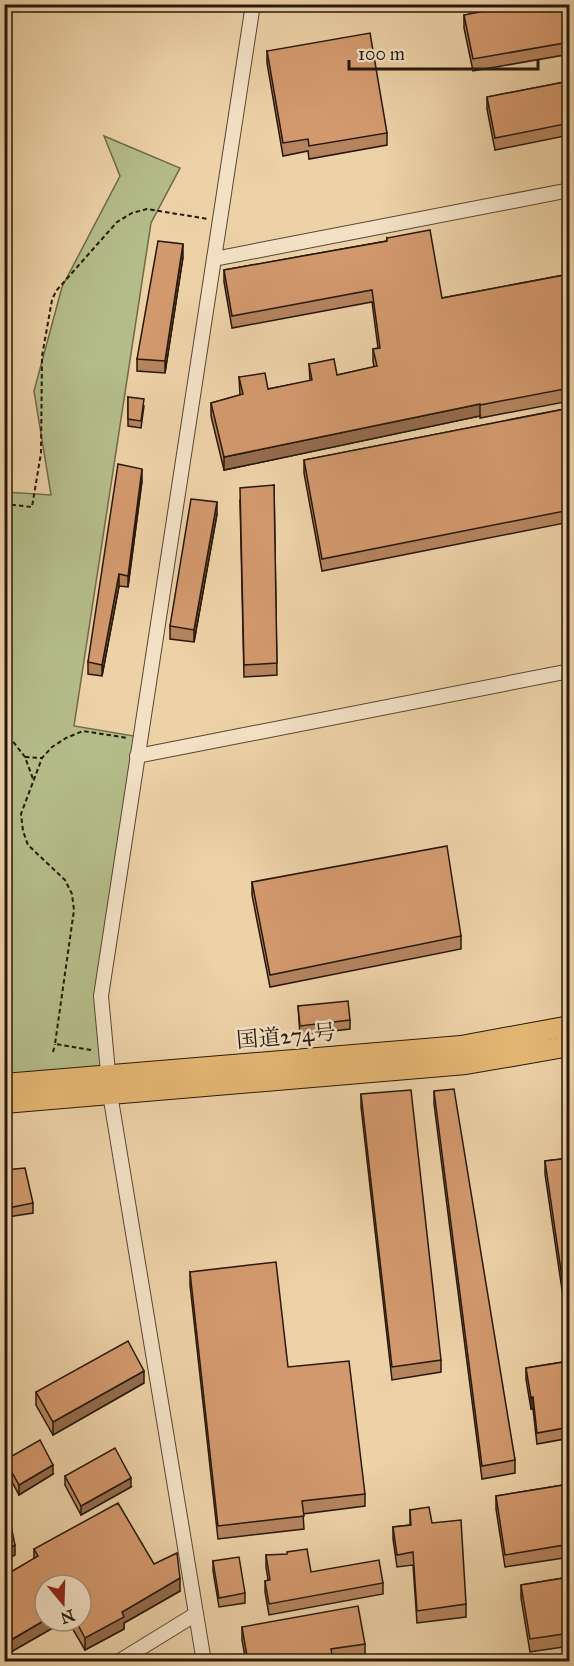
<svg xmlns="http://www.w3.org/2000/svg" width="574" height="1666" font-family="'IM FELL Great Primer','Noto Serif JP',serif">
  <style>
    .green { fill: #b4bd8a; stroke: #6e6a49; stroke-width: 1.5 }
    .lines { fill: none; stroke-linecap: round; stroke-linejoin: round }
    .minor-casing { stroke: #584630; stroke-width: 16 }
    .highway-casing { stroke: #271808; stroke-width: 22 }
    .path { stroke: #271808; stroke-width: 2; stroke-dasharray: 4.5 3; stroke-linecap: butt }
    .minor { stroke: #f3e1c6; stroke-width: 14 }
    .highway { stroke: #e6b874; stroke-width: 20 }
    .wall { fill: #b5845f; stroke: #271808; stroke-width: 1.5 }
    .shaded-wall { fill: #946b4d; stroke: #271808; stroke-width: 1.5 }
    .building { fill: #d3996e; stroke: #271808; stroke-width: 1.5 }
    .labels { text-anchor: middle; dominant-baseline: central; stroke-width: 5; stroke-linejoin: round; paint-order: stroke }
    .street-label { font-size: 22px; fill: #271808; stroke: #f3e1c6 }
  </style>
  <rect width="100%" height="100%" fill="#edd1a7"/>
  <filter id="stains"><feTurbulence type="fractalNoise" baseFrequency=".00333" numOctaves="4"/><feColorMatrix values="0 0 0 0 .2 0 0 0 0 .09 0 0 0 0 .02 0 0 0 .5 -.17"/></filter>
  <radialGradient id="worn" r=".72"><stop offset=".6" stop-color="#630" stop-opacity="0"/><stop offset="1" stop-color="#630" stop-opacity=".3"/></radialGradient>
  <!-- green -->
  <polygon class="green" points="104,136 180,168 151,223 74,726 140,737 101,996 108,1076 5,1084 5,492 51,495 34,391 62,287 120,176"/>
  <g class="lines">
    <defs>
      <g id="minor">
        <polyline points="214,259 570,190"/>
        <polyline points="137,756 570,671"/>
        <polyline points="118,1662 196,1614"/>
        <polyline points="204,1662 110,1094 101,996 253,4"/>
      </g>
      <g id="highway">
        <polyline points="4,1084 461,1046 570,1026"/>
        <polyline points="4,1103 466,1064 570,1046"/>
      </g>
    </defs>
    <!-- minor casing -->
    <use href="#minor" class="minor-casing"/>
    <!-- highway casing -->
    <use href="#highway" class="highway-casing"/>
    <!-- path -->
    <g class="path">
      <polyline points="4,504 32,507 41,453 42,356 52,300 56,291 117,222 132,213 147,209 208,219"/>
      <polyline points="4,730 25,757 33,779"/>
      <polyline points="25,757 42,758"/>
      <polyline points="91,1050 55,1044 74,910 72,894 65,880 28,845 23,831 21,814 42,758 52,747 66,738 83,731 128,738"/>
      <polyline points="53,1052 55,1044"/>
    </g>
    <!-- minor -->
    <use href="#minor" class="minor"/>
    <!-- highway -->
    <use href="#highway" class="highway"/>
  </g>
  <!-- wall -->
  <g class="wall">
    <polygon points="570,4 570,54 473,71 464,28 464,15"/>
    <polygon points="267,51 387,133 387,145 309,159 308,151 283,156 267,63"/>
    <polygon points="570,81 570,135 495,150 487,109 487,97"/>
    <polygon points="387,238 442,298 570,274 570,401 480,418 480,416 224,470 211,416 211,403 240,395 239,377 268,389 310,381 309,364 337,375 374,367 373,361 373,349 378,348 372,302 232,328 224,282 224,270 387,241"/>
    <polygon points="183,257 165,373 137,371 137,359"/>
    <polygon points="128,397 144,406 141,428 128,426"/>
    <polygon points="570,408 570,522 322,571 304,473 304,460"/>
    <polygon points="142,481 128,587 119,586 102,676 88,674 88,662"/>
    <polygon points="274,485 277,675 244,677 240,500"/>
    <polygon points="217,514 194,642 170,639 170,626"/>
    <polygon points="252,882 461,936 461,949 270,987 252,895"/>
    <polygon points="298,1006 350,1020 350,1029 300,1035"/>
    <polygon points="434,1091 515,1460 515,1473 482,1479 434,1104"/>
    <polygon points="361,1094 441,1360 441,1372 392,1380 361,1107"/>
    <polygon points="570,1158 570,1309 565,1310 545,1174 545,1161"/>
    <polygon points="4,1170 33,1203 33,1213 8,1217 4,1200"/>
    <polygon points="190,1272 288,1367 365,1494 365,1506 303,1514 304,1529 218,1539 190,1285"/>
    <polygon points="570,1361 570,1438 537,1444 533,1409 531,1409 526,1379 526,1368"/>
    <polygon points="144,1383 53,1435 36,1405 36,1392"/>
    <polygon points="5,1460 53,1474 19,1495 5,1469"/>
    <polygon points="65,1476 131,1487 81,1515 65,1485"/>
    <polygon points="570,1484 570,1557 505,1567 496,1509 496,1496"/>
    <polygon points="410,1510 432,1523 466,1604 466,1617 417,1623 413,1565 397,1567 393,1539 393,1527 410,1525"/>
    <polygon points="34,1549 154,1564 180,1591 124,1623 124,1629 85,1650 68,1621 81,1621 81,1585 45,1621 65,1621 4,1656 34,1559"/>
    <polygon points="266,1555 311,1572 383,1583 383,1594 269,1615 265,1592 265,1581 268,1580 266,1567"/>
    <polygon points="213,1561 245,1593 245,1603 219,1607 213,1571"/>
    <polygon points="570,1577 570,1646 530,1652 521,1598 521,1585"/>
    <polygon points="242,1627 365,1644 365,1656 333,1661 333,1662 246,1662 242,1640"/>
  </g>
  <!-- shaded-wall -->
  <g class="shaded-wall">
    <polygon points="183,244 183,257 165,373 165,361"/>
    <polygon points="480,404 480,416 224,470 224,457"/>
    <polygon points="142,469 142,481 128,587 128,576"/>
    <polygon points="217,502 217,514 194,642 194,630"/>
    <polygon points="119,574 119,586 102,676 102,665"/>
    <polygon points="144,1371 144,1383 53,1435 53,1422"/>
    <polygon points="533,1397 533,1409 531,1409 531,1398"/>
    <polygon points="53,1465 53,1474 19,1495 19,1485"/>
    <polygon points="131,1478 131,1487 81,1515 81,1506"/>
    <polygon points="15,1545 15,1555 4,1561 4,1551"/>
    <polygon points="180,1578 180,1591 124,1623 124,1629 85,1650 85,1638 122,1612"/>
    <polygon points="45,1620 45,1621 65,1621 4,1656 4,1644"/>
  </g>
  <!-- building -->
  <g class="building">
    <polygon points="522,4 570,4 570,42 473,59 464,15"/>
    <polygon points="370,33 387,133 309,146 308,139 283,143 267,51"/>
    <polygon points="570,81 570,123 495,138 487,97"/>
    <polygon points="430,230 442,298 570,274 570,388 480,405 480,404 224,457 211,403 243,394 239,377 265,373 268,389 312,380 309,364 334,359 337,375 377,366 373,349 380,348 372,290 232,316 224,270 387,241 387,238"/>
    <polygon points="158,241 183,244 165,361 137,359"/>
    <polygon points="128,397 144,399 141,421 128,419"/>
    <polygon points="570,408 570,510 322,559 304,460"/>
    <polygon points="118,464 142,469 128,576 119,574 102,665 88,662"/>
    <polygon points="274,485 277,663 244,665 240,488"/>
    <polygon points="191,499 217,502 194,630 170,626"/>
    <polygon points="447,846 461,936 270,975 252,882"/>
    <polygon points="348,1001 350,1020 300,1026 298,1006"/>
    <polygon points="454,1089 515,1460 482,1466 434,1091"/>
    <polygon points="411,1090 441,1360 392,1367 361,1094"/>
    <polygon points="570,1158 570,1297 565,1298 545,1161"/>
    <polygon points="25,1168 33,1203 8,1208 4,1191 4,1170"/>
    <polygon points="276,1262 288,1367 349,1361 365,1494 302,1501 304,1516 218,1526 190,1272"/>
    <polygon points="128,1341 144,1371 53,1422 36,1392"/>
    <polygon points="570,1361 570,1427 537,1433 533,1397 531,1398 526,1368"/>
    <polygon points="40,1440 53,1465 19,1485 5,1460"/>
    <polygon points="115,1448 131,1478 81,1506 65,1476"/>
    <polygon points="570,1484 570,1544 505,1555 496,1496"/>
    <polygon points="4,1493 15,1545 4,1551"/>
    <polygon points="118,1503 154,1564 177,1553 180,1578 122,1612 124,1617 85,1638 76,1621 81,1621 81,1585 45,1585 45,1620 4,1644 4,1576 38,1556 34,1549"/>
    <polygon points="429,1507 432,1523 461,1520 466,1604 417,1611 413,1552 397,1555 393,1527 411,1525 410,1510"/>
    <polygon points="307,1549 311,1572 379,1560 383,1583 269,1604 265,1581 270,1580 266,1555 287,1554 287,1552"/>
    <polygon points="239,1557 245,1593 219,1598 213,1561"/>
    <polygon points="570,1577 570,1633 530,1639 521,1585"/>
    <polygon points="358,1606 365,1644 331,1649 333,1662 248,1662 242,1627"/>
    <polygon points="417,1659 417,1662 405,1662"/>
  </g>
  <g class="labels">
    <!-- street labels -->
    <g class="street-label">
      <text transform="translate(286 1036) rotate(-5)">国道274号</text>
    </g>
  </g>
  <!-- margin -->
  <rect width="574" height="1666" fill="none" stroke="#edd1a7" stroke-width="24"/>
  <rect x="6" y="6" width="562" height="1654" fill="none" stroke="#271808" stroke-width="3"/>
  <rect x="12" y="12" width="550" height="1642" fill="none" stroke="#271808" stroke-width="1.5"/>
  <!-- north arrow -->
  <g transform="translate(63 1603) rotate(161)"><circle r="28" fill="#f3e1c6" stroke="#a1917a" stroke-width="1.5"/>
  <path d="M0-4.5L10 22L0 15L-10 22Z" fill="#8f2418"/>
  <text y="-9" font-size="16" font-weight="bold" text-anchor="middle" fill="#271808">N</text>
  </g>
  <!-- scale -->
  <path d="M349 60v9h189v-9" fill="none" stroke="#271808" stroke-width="3"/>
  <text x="358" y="60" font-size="18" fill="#271808" stroke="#f3e1c6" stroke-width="4.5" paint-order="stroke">100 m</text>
  <rect width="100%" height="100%" filter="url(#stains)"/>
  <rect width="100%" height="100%" fill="url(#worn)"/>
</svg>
